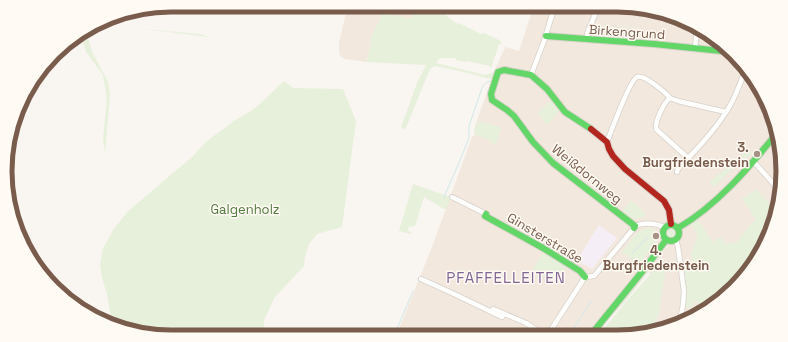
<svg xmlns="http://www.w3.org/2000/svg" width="788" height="342" font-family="'Space Grotesk',sans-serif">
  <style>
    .residential { fill: #f2e8de }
    .education { fill: #f6eef6 }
    .green { fill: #e7f0db }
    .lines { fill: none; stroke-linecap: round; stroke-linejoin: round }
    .stream { stroke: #d0e8ea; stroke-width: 1 }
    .street-casing { stroke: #d7d1cb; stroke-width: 6 }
    .fast-casing { stroke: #d9d2cb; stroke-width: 8 }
    .jam-casing { stroke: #d9d2cb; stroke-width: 8 }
    .street { stroke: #fefefd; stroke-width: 4.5 }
    .fast { stroke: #63d668; stroke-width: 6 }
    .jam { stroke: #b3261e; stroke-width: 6 }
    .poi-dot { fill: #a69286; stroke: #fffaf3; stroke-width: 1.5 }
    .labels { text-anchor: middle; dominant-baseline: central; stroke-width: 3; stroke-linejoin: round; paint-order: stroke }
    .street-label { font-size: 13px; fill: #7a5c4d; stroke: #fffaf3 }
    .poi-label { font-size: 13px; font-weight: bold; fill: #7a5c4d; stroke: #fffaf3; text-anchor: end }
    .park-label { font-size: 13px; fill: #537a41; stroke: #fffaf3 }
    .quarter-label { font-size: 15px; letter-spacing: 1px; fill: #846695; stroke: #fffaf3 }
    .rim { fill: none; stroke: #7a5c4d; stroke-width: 5 }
  </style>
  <rect width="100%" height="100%" fill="#f9f5f0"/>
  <!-- residential -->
  <g class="residential">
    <polygon points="348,5 420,5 411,19 372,35 367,62 345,59 341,57 339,52 339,43"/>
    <polygon points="534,5 617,5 671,14 727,46 766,98 783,160 774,225 749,272 718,303 681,324 648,333 658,317 662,290 647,270 668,246 660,240 656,249 646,263 585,336 396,336 432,247 472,137 475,135 474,129 494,72 505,47 519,51"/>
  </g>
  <!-- education -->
  <polygon class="education" points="599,225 617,238 592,269 577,260"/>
  <!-- green -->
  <g class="green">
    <polygon points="420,5 436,5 443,11 447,5 450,5 444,14 449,18 457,24 459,23 481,34 484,33 501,41 501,43 498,46 498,48 494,59 491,68 488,65 485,65 467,61 465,62 456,60 456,58 440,58 436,63 485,75 494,72 493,78 490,79 464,72 435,66 430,69 405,130 401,127 417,83 426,65 367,62 372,35 383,13 411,19"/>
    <polygon points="143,29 200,34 210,37"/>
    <polygon points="86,32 93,54 108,82 110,94 105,152 103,139 107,99 103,75 86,52 81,35"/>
    <polygon points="284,81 293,88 343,89 356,121 342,227 317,234 309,244 305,256 304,266 275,297 264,320 264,337 171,337 117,328 112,325 107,294 102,278 100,264 103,249 113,230 128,211 191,158 207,141 234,121 251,111 262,102"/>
    <polygon points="552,99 560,110 547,125 538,113"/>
    <polygon points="478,121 501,127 496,146 488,139 487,139 475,135 474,129"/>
    <polygon points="749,150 753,153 746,159 744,158 714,187 709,182"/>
    <polygon points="413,184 451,197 446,209 444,209 424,197 415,226 412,227 409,226 408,231 411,232 411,234 399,231"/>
    <polygon points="756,189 776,211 774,225 752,265 722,291 713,301 708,309 698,315 701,306 695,301 692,308 684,307 685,293 683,267 693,264 691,254 698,234 689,224 697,219 713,242 722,236 724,244 737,242 749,226 756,219 742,199"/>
    <path d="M 631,200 L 645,213 L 645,216 C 632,221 632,219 622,212 Z"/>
    <circle cx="671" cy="233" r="6"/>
    <path d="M 646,228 L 650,228 L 656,231 C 660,242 648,253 641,261 L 634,261 L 622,252 C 629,243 635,231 646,228 Z"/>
    <polygon points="544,251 567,265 557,283 533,269"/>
    <polygon points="662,255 662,261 665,274 658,317 648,333 639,336 596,336 606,326 626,302 647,278 654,269"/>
    <polygon points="656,258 653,266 650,270 624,303 604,323"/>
  </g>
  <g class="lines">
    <!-- stream -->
    <g class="stream">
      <path d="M 444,197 L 458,165 L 469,138 L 469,126 L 482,88 C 484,84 486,82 490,81"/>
      <polyline points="632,254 648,237"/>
      <polyline points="394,336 413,291"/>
      <polyline points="569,336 591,301"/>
    </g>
    <defs>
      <g id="street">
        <polyline points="586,40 588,31 599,5"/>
        <polyline points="695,49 697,29"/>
        <polyline points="531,75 544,41 555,5"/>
        <path d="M 607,142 C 611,132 629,81 637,77 C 644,74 666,93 670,98"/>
        <path d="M 688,158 L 656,129 C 655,121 664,102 670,98 L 678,101 L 726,112"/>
        <polyline points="754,162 779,190"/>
        <path d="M 677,172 L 678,169 C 696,150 720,125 732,102 C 737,92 741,81 745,71"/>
        <polyline points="452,197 486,214"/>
        <path d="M 635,226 C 645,222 654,223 664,227"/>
        <polyline points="676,240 678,247 684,291 683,305 679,325"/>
        <polyline points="421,279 452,293 502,317 504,314"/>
        <polyline points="712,306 724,291 752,266"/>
        <polyline points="492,312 493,309 526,323 546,336"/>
        <polyline points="547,336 585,277 594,276 634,228"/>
      </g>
      <g id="fast">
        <polyline points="546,36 654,44 731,52"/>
        <polyline points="591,129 565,112 547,89 531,75 504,70 498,72 491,94 492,100 507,110 514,116 533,142 553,163 635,226 634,228"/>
        <polyline points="486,214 485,216 543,248 580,271 585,277"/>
        <circle cx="671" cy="233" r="8"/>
        <path d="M 678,228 C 716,206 749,168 776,134"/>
        <polyline points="590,336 645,268 666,240"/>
      </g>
      <polyline id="jam" points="591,129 607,142 609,149 613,156 625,169 664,201 669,210 671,224"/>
    </defs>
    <!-- street casing -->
    <use href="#street" class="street-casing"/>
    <!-- fast casing -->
    <use href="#fast" class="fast-casing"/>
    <!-- jam casing -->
    <use href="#jam" class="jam-casing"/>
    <!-- street -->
    <use href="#street" class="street"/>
    <!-- fast -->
    <use href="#fast" class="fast"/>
    <!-- jam -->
    <use href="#jam" class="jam"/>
  </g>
  <!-- markers -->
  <g class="poi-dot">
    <circle cx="757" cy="154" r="4"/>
    <circle cx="656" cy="236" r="4"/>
  </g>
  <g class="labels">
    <!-- street labels -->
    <g class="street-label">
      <text transform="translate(627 32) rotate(4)">Birkengrund</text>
      <text transform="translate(587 174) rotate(39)">Weißdornweg</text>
      <text transform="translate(545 238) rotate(31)">Ginsterstraße</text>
    </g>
    <!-- poi labels -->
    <g class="poi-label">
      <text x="749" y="147">3.<tspan x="749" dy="15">Burgfriedenstein</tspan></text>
      <text x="656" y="250" text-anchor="middle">4.<tspan x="656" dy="15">Burgfriedenstein</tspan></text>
    </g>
    <!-- park labels -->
    <g class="park-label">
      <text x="245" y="209">Galgenholz</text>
    </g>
    <!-- quarter labels -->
    <g class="quarter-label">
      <text x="506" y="277">PFAFFELLEITEN</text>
    </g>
  </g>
  <!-- crop -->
  <path d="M0 0H788V342H0ZM171 12H617A159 159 0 0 1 776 171V171A159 159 0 0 1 617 330H171A159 159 0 0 1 12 171V171A159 159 0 0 1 171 12Z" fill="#fffaf3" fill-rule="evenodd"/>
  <path class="rim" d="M171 12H617A159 159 0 0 1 776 171V171A159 159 0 0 1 617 330H171A159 159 0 0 1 12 171V171A159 159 0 0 1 171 12Z"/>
</svg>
